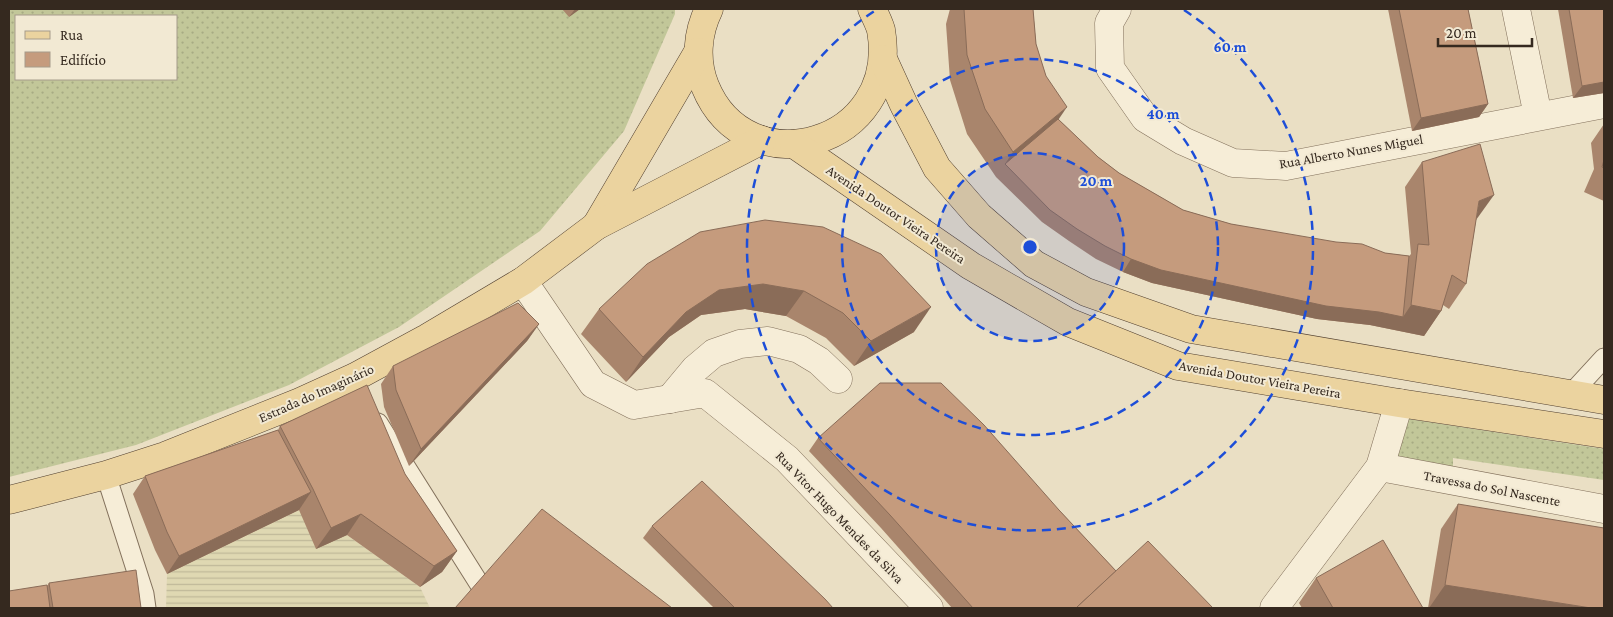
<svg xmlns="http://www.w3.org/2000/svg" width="1613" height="617" font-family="'Crimson Pro',serif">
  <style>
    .farmland { fill: url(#farmland-rules) }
    .grass { fill: url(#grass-dots); fill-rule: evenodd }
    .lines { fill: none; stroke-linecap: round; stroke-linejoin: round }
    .service-casing { stroke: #83715c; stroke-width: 21 }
    .minor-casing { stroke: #83715c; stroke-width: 29 }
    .primary-casing { stroke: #524030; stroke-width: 29 }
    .service { stroke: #f6edd7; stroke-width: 19 }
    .minor { stroke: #f6edd7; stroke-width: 28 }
    .primary { stroke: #ebd39f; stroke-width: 28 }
    .wall { fill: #a9856c }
    .shaded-wall { fill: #8a6c58 }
    .building { fill: #c59b7d; stroke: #8a6c58 }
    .ring { fill: none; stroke: #1d4ed8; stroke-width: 2.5; stroke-dasharray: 9 6 }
    .labels { text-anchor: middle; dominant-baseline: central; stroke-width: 4; stroke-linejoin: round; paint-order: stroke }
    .street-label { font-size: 14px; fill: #35291f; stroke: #f2e9d3 }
    .centre { fill: #1d4ed8; stroke: #f2e9d3; stroke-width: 2.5 }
    .ring-label { font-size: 15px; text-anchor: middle; font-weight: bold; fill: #1d4ed8; stroke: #f2e9d3; stroke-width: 4; stroke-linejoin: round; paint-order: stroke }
  </style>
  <defs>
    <pattern id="farmland-rules" width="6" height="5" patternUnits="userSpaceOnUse" patternTransform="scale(1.25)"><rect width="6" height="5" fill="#dfd8b2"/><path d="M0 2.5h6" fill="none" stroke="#c0b999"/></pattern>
    <pattern id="grass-dots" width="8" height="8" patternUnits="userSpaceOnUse" patternTransform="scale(1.25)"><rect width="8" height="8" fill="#c2c799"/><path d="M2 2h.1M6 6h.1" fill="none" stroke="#a7ab83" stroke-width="1.8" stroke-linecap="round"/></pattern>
  </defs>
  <rect width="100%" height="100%" fill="#eadfc4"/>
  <!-- farmland -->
  <polygon class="farmland" points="299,510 347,535 420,587 430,608 166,608 167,574"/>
  <!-- grass -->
  <g class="grass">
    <path d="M 9,9 L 675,9 L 675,14 L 624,131 L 540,231 L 399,327 L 289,385 L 136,445 L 9,477 ZM 16,16 L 176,16 L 176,79 L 16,79 Z"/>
    <polygon points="1402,418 1604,449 1604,480 1453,458 1453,474 1395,462"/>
  </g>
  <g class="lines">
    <defs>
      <g id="service">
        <polyline points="1570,395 1604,358"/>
        <polyline points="378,423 480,585"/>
        <polyline points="106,475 144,594 146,608"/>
      </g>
      <g id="minor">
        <polyline points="1117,9 1109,23 1110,68 1145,118 1183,141 1233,163 1286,166 1604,104"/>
        <polyline points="1516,9 1538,116"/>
        <polyline points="523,281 593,384 634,405 705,393 787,459 929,608"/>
        <polyline points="670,399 695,369 714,353 740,344 768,341 799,349 819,361 838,379"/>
        <polyline points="1380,467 1604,509"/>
        <polyline points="1274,608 1380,467 1399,403"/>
      </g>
      <g id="primary">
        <path d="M 709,9 C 697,33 695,61 705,86 C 747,189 901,145 881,30 C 879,23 875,15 872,9"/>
        <polyline points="883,59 904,105 937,168 979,216 1034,264 1086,292 1191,329 1604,400"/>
        <polyline points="794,144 971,266 1068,322 1178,366 1399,403 1604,434"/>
        <polyline points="596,226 698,52"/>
        <polyline points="9,500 106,475 165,456 300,402 355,377 427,338 523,281 596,226 762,140"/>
      </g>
    </defs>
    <!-- service casing -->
    <use href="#service" class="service-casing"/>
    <!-- minor casing -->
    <use href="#minor" class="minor-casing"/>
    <!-- primary casing -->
    <use href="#primary" class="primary-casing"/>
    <!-- service -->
    <use href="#service" class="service"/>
    <!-- minor -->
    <use href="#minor" class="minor"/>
    <!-- primary -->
    <use href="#primary" class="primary"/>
  </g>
  <!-- wall -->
  <g class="wall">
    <polygon points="562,9 580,9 569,17"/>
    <polygon points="950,9 1033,9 1036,44 1058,119 1098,157 1119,173 1183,210 1231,224 1385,253 1409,256 1411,254 1405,187 1422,162 1476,220 1466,284 1449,309 1443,305 1441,311 1424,336 1370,325 1317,319 1152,283 1123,272 1096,259 1069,241 1042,222 996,177 967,134 950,80 946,24"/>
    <polygon points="1388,9 1468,9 1488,104 1479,117 1412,131"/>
    <polygon points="1558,9 1604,9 1604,93 1573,98"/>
    <polygon points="1604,124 1604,201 1584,192 1594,169 1591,143"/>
    <polygon points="700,232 914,332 854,366 826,338 786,316 745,309 701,315 669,337 626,382 581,334 599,309"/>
    <polygon points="539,324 527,341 409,466 384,407 381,384 393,366"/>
    <polygon points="280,426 405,474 457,551 442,572 420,587 347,535 316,549 299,510 167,574 155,550 133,494 145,476 278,430"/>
    <polygon points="818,438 1059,510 1116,571 1213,608 952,608 881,528 809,451"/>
    <polygon points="1458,504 1604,608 1428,608 1441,529"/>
    <polygon points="652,526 833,608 714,608 643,538"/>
    <polygon points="1316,578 1423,608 1302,608 1299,603"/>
    <polygon points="49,583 141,608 9,608 47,586"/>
  </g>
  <!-- shaded-wall -->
  <g class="shaded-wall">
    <polygon points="575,9 580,9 569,17"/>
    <polygon points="1604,82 1604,93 1573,98 1582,86"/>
    <polygon points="1488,104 1479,117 1412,131 1421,118"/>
    <polygon points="1067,107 1050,132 1005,164 1013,152"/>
    <polygon points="1494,195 1476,220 1479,201"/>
    <polygon points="1131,259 1403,317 1411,305 1441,311 1424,336 1370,325 1317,319 1152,283 1123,272"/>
    <polygon points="763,284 804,291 786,316 745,309 701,315 669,337 626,382 643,357 686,312 719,290"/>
    <polygon points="931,307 914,332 854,366 871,341"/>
    <polygon points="539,324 527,341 409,466 421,449"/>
    <polygon points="311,492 299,510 167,574 179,556"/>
    <polygon points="361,514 347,535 316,549 331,528"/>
    <polygon points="457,551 442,572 420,587 434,566"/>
    <polygon points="1445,585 1591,608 1429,608"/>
  </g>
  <!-- building -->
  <g class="building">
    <polygon points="964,9 1033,9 1036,44 1046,76 1067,107 1013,152 985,109 967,55"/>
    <polygon points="1399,9 1468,9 1488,104 1421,118"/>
    <polygon points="1569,9 1604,9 1604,82 1582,86"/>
    <polygon points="1058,119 1098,157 1119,173 1183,210 1231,224 1336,242 1362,244 1385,253 1409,256 1403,317 1379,312 1326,306 1161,270 1131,259 1105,246 1077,229 1050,210 1005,164"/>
    <polygon points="1480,144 1494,195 1479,201 1466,284 1452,275 1441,311 1411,305 1418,244 1429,245 1422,162"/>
    <polygon points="1604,160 1604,168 1602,167"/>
    <polygon points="765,220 823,227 881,254 931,307 871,341 843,313 804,291 763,284 719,290 686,312 643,357 599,309 647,264 700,232"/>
    <polygon points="518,303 539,324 421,449 396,390 393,366"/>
    <polygon points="880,383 941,383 984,425 1059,510 1116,571 1076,608 973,608 890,515 818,438"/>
    <polygon points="367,385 405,474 457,551 434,566 361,514 331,528 313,489 280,426"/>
    <polygon points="278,430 311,492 179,556 167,532 145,476"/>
    <polygon points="702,481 825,599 833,608 735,608 652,526"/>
    <polygon points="1458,504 1604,528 1604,608 1591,608 1445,585"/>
    <polygon points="542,509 672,608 455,608"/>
    <polygon points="1383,540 1423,608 1333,608 1316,578"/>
    <polygon points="1148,541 1213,608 1076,608"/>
    <polygon points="136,570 141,608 53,608 49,583"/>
    <polygon points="47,585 50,608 9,608 9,591"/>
  </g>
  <!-- distance rings -->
  <circle cx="1030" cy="247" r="94" fill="#1d4ed8" fill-opacity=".12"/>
  <g class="ring">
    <circle cx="1030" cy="247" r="94"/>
    <circle cx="1030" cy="247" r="188"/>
    <path d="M1184 10A283 283 0 1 1 876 10"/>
  </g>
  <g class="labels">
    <!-- street labels -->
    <g class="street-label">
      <text transform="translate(1351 151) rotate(-10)">Rua Alberto Nunes Miguel</text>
      <text transform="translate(896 214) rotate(34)">Avenida Doutor Vieira Pereira</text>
      <text transform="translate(1260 379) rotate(10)">Avenida Doutor Vieira Pereira</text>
      <text transform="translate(316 393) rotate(-24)">Estrada do Imaginário</text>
      <text transform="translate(1492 488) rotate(11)">Travessa do Sol Nascente</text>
      <text transform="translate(840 517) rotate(46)">Rua Vitor Hugo Mendes da Silva</text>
    </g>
  </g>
  <circle cx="1030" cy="247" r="8" class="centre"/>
  <g class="ring-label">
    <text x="1230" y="52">60 m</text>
    <text x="1163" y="119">40 m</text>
    <text x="1096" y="186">20 m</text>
  </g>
  <!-- border -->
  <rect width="1613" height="617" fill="none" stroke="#35291f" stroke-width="20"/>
  <!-- legend -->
  <rect x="15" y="15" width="162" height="65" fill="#f2e9d3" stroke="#a69c8b"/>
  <rect x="25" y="31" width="25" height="8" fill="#ebd39f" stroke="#a69c8b"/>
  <text x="60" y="40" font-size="15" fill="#35291f">Rua</text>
  <rect x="25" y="52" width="25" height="15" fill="#c59b7d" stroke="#a69c8b"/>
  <text x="60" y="65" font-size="15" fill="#35291f">Edifício</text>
  <!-- scale -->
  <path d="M1438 38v8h94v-8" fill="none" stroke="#35291f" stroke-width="2.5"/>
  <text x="1446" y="38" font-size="15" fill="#35291f" stroke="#f2e9d3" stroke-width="4" paint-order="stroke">20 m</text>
</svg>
